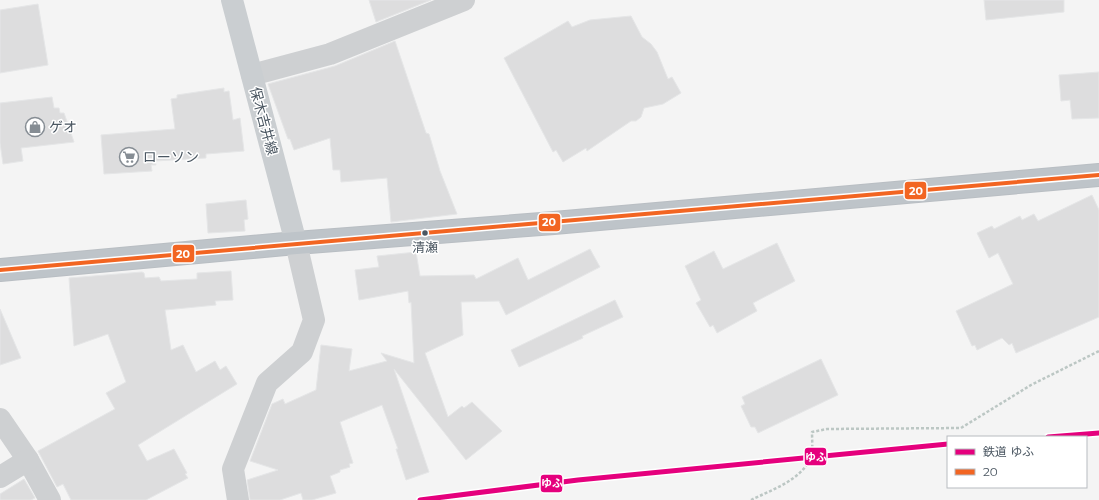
<svg xmlns="http://www.w3.org/2000/svg" width="1099" height="500" font-family="Montserrat,'Noto Sans JP',sans-serif">
  <style>
    .building { fill: #ddddde; stroke: #e5e6e7 }
    .lines { fill: none; stroke-linecap: round; stroke-linejoin: round }
    .highway-casing { stroke: #b9bec3; stroke-width: 24 }
    .path { stroke: #bcc7c4; stroke-width: 2.5; stroke-dasharray: 3 2; stroke-linecap: butt }
    .minor { stroke: #ced0d2; stroke-width: 22 }
    .major { stroke: #caced1; stroke-width: 22 }
    .highway { stroke: #bec4c9; stroke-width: 22 }
    .bus-1-casing { stroke: #fff; stroke-width: 7 }
    .bus-1 { stroke: #f26522; stroke-width: 4 }
    .rail-1-casing { stroke: #fff; stroke-width: 8 }
    .rail-1 { stroke: #e5007d; stroke-width: 5 }
    .bus-dot { fill: #4a5661; stroke: #fff; stroke-width: 1.5 }
    .labels { text-anchor: middle; dominant-baseline: central; stroke-width: 3; stroke-linejoin: round; paint-order: stroke }
    .bus-label { font-size: 13px; fill: #4a5661; stroke: #fff }
    .street-label { font-size: 14px; fill: #4a5661; stroke: #fff }
    .poi-label { font-size: 14px; fill: #4a5661; stroke: #fff; text-anchor: start }
    .line-badge { stroke: #fff; stroke-width: 1.5 }
    .badge-label { font-size: 11px; text-anchor: middle; font-weight: bold; fill: #fff }
  </style>
  <rect width="100%" height="100%" fill="#f4f4f4"/>
  <!-- building -->
  <g class="building">
    <polygon points="369,0 431,0 376,22"/>
    <polygon points="984,0 1064,0 1064,12 986,20"/>
    <polygon points="38,4 48,65 0,73 0,10"/>
    <polygon points="631,16 642,37 651,44 657,52 668,79 672,77 681,93 663,104 644,108 641,117 636,121 631,121 587,151 586,148 563,162 556,150 553,152 504,58 568,21 572,27 590,20"/>
    <polygon points="395,41 426,133 429,134 440,171 457,214 391,222 387,178 341,182 340,170 333,170 330,138 294,150 290,139 288,139 268,84 335,66"/>
    <polygon points="1099,72 1099,118 1072,119 1070,100 1061,101 1059,75"/>
    <polygon points="224,88 224,92 229,91 233,120 240,118 244,151 206,154 206,158 155,161 156,165 151,165 152,171 104,174 101,135 175,129 171,99 177,98 177,95"/>
    <polygon points="52,97 54,108 59,108 60,113 64,113 74,142 21,148 23,161 3,164 0,143 0,103"/>
    <polygon points="1092,195 1099,210 1099,317 1016,353 1012,343 1009,345 1002,338 977,350 975,345 972,346 956,311 1013,284 998,253 989,258 977,233 992,226 994,229 1020,216 1022,220 1034,214 1038,221"/>
    <polygon points="246,200 248,219 244,220 245,231 208,233 206,204"/>
    <polygon points="777,243 795,281 753,303 757,311 717,333 713,325 710,327 696,303 701,300 685,266 714,251 723,269"/>
    <polygon points="590,249 600,267 506,315 499,301 461,302 463,335 425,353 448,417 462,406 464,408 472,402 502,431 466,460 394,369 429,472 406,480 396,449 398,449 382,405 340,422 353,463 349,464 350,467 340,470 340,472 330,476 336,493 312,500 303,500 301,493 280,500 250,500 247,480 278,470 250,461 272,404 283,399 285,404 316,390 321,345 352,349 349,371 387,361 381,353 414,363 411,302 409,303 408,291 359,300 355,270 379,267 377,256 416,252 420,276 474,275 476,279 518,258 528,280"/>
    <polygon points="231,271 233,300 215,301 216,305 165,310 171,350 183,345 196,372 215,361 220,370 226,366 237,384 138,445 147,461 174,449 187,473 185,474 188,478 146,500 71,500 63,484 57,487 38,451 115,409 106,393 126,382 108,334 74,346 69,278 142,272 144,273 145,278 159,277 161,281 197,279 197,273"/>
    <polygon points="615,300 623,317 582,336 583,338 519,367 511,350"/>
    <polygon points="0,309 21,358 0,365"/>
    <polygon points="821,359 838,395 758,433 755,427 751,427 741,406 745,404 742,397"/>
    <polygon points="24,479 35,498 31,500 0,500 0,494"/>
  </g>
  <g class="lines">
    <defs>
      <polyline id="highway" points="0,270 296,243 554,223 1099,175"/>
    </defs>
    <!-- highway casing -->
    <use href="#highway" class="highway-casing"/>
    <!-- path -->
    <path class="path" d="M 751,500 C 771,490 802,480 811,457 C 813,450 812,439 812,432 L 827,429 L 961,428 L 1031,385 L 1099,351"/>
    <!-- minor -->
    <g class="minor">
      <polyline points="252,75 330,54 464,0"/>
      <polyline points="0,419 28,460 50,500"/>
      <polyline points="0,477 28,460"/>
      <polyline points="238,500 233,469 267,383 302,352 314,320 296,243"/>
    </g>
    <!-- major -->
    <polyline class="major" points="232,0 296,243"/>
    <!-- highway -->
    <use href="#highway" class="highway"/>
    <defs>
      <path id="bus-1" d="M 0,270 C 366,237 733,207 1099,175"/>
    </defs>
    <!-- bus-1 casing -->
    <use href="#bus-1" class="bus-1-casing"/>
    <!-- bus-1 -->
    <use href="#bus-1" class="bus-1"/>
    <defs>
      <g id="rail-1">
        <polyline points="1048,437 1099,433"/>
        <polyline points="420,500 578,480 948,444"/>
      </g>
    </defs>
    <!-- rail-1 casing -->
    <use href="#rail-1" class="rail-1-casing"/>
    <!-- rail-1 -->
    <use href="#rail-1" class="rail-1"/>
  </g>
  <!-- icons -->
  <defs>
    <symbol id="shop-ring" viewBox="-11 -11 22 22"><circle r="9.5" fill="#fff" stroke="#868d94" stroke-width="1.5"/><path d="M-5-2.5h2.3a2.7 3.5 0 0 1 5.4 0H5L5.5 6h-11ZM-1.5-2.5h3a1.5 2.3 0 0 0-3 0Z" fill="#868d94"/></symbol>
    <symbol id="supermarket-ring" viewBox="-11 -11 22 22"><circle r="9.5" fill="#fff" stroke="#868d94" stroke-width="1.5"/><path d="M-6-5.5h2.5l.6 2H6L4.5 2H-2.5L-4.4-4H-6ZM-1.5 3.2a1.3 1.3 0 1 0 .1 0ZM3 3.2a1.3 1.3 0 1 0 .1 0Z" fill="#868d94"/></symbol>
  </defs>
  <g fill-rule="evenodd">
    <use href="#shop-ring" x="24" y="116" width="22" height="22"/>
    <use href="#supermarket-ring" x="118" y="146" width="22" height="22"/>
  </g>
  <!-- markers -->
  <circle class="bus-dot" cx="425" cy="233" r="3.5"/>
  <g class="labels">
    <!-- bus labels -->
    <g class="bus-label">
      <text x="425" y="247">清瀬</text>
    </g>
    <!-- street labels -->
    <g class="street-label">
      <text transform="translate(264 121) rotate(75)">保木吉井線</text>
    </g>
    <!-- poi labels -->
    <g class="poi-label">
      <text x="49" y="127">ゲオ</text>
      <text x="143" y="157">ローソン</text>
    </g>
  </g>
  <g class="line-badge">
    <rect x="904" y="181" width="23" height="19" rx="4" fill="#f26522"/>
    <rect x="538" y="213" width="23" height="19" rx="4" fill="#f26522"/>
    <rect x="172" y="244" width="23" height="19" rx="4" fill="#f26522"/>
    <rect x="804" y="447" width="23" height="19" rx="4" fill="#e5007d"/>
    <rect x="540" y="474" width="23" height="19" rx="4" fill="#e5007d"/>
  </g>
  <g class="badge-label">
    <text x="916" y="195">20</text>
    <text x="549" y="226">20</text>
    <text x="183" y="258">20</text>
    <text x="816" y="461">ゆふ</text>
    <text x="552" y="487">ゆふ</text>
  </g>
  <!-- legend -->
  <rect x="947" y="436" width="140" height="52" fill="#ffffff" stroke="#b7bbc0"/>
  <rect x="955" y="449" width="20" height="6" fill="#e5007d" stroke="#b7bbc0"/>
  <text x="983" y="456" font-size="12" fill="#4a5661">鉄道 ゆふ</text>
  <rect x="955" y="469" width="20" height="6" fill="#f26522" stroke="#b7bbc0"/>
  <text x="983" y="476" font-size="12" fill="#4a5661">20</text>
</svg>
